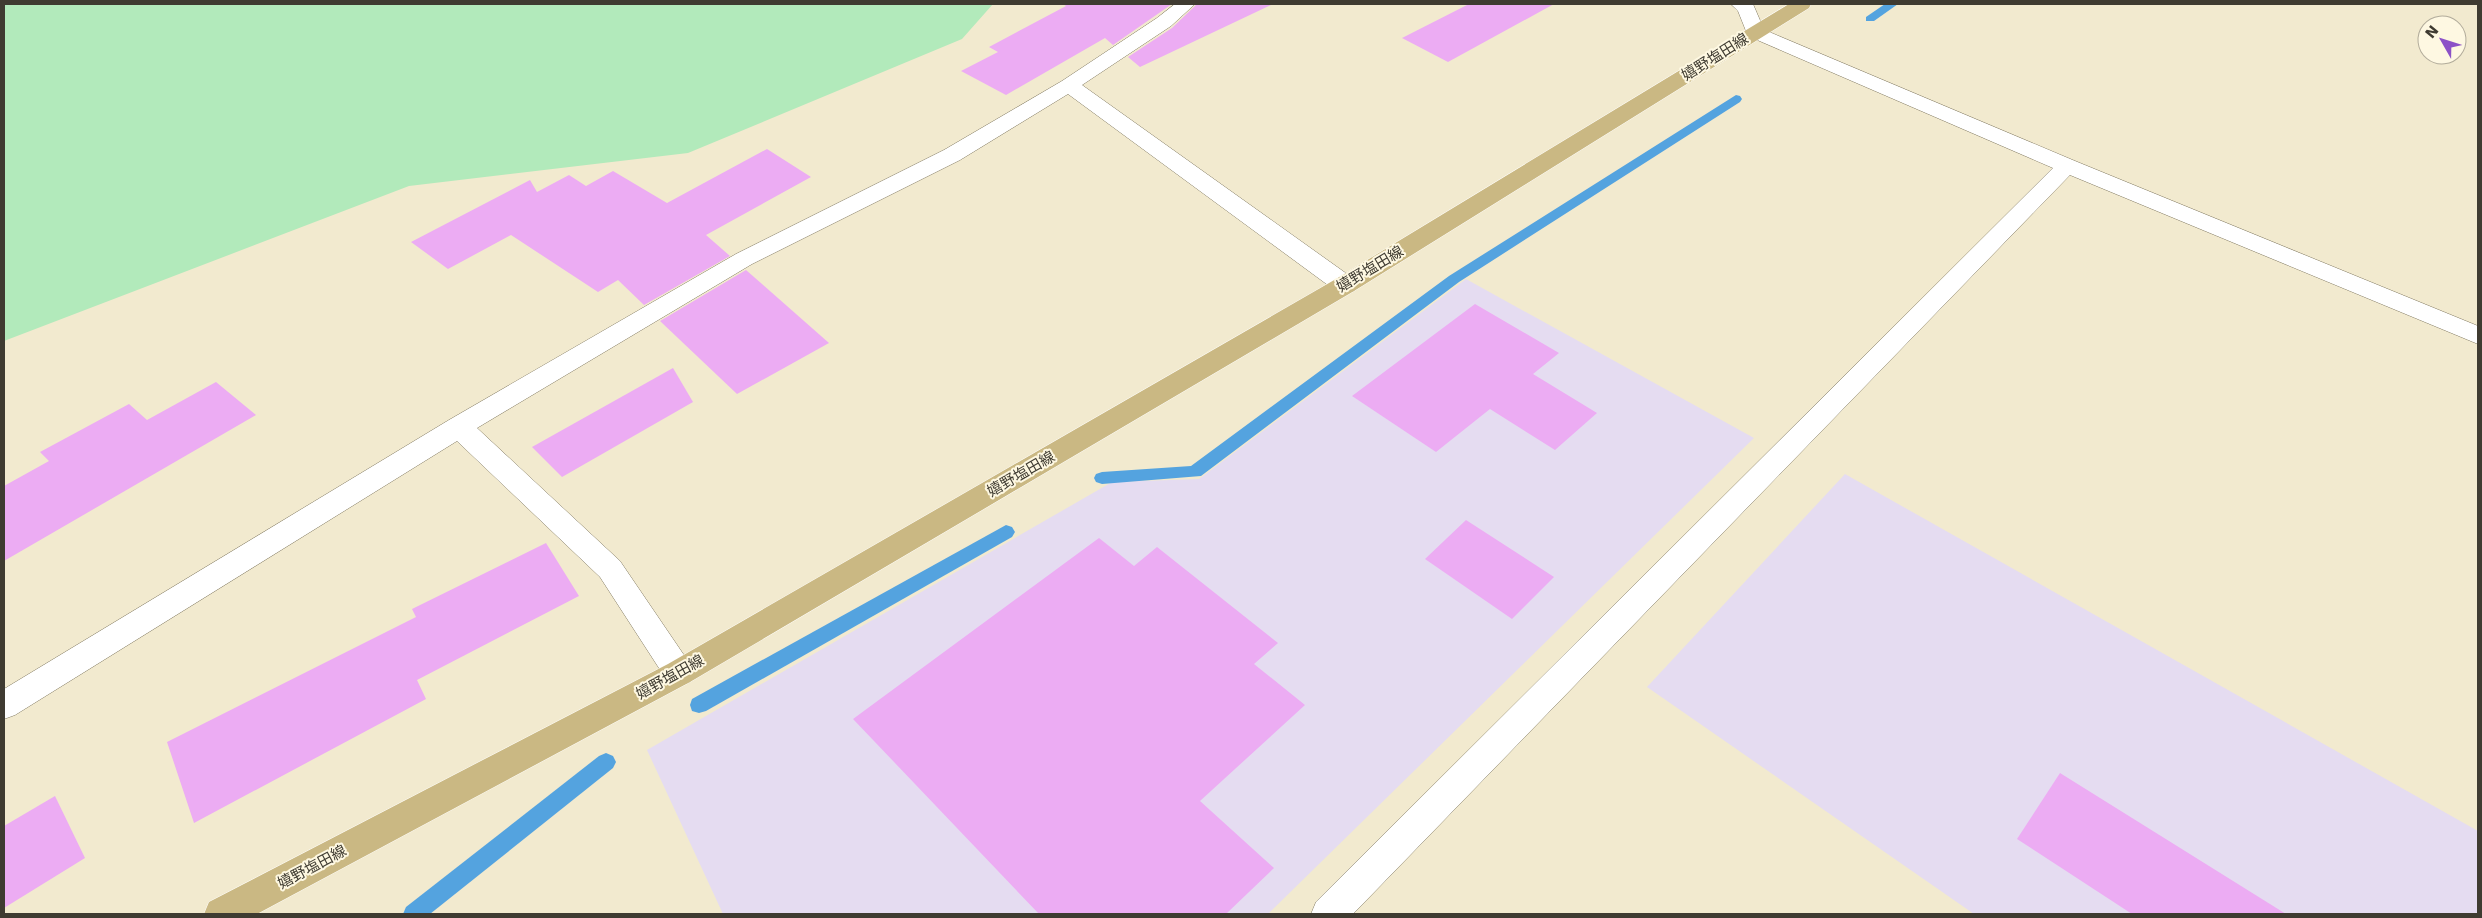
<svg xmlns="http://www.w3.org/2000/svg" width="2482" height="918" font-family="'DejaVu Sans','Noto Sans JP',sans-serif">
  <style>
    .commercial { fill: #e5dcf1 }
    .green { fill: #b2eabb }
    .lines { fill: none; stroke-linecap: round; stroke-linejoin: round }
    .stream { fill: #54a3df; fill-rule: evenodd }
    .building { fill: #ecacf3 }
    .minor-casing { stroke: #817961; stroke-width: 1 }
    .tertiary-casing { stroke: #817961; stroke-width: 1 }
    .primary-casing { stroke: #fff; stroke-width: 1 }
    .minor { fill: #fff; fill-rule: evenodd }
    .tertiary { fill: #fff; fill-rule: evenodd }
    .primary { fill: #cab883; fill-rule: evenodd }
    .labels { text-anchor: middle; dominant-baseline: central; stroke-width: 4; stroke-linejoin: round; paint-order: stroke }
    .street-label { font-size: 15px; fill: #3f3b31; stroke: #fef8e2 }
  </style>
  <rect width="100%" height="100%" fill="#f2eacf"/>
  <!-- commercial -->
  <g class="commercial">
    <polygon points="1466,279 1754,438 1268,914 723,914 647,750 1112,482 1199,479"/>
    <polygon points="1845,474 2478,831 2478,914 1974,914 1647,687"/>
  </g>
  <!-- green -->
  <polygon class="green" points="4,4 993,4 962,39 688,153 409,186 4,341"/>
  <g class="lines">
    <!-- stream -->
    <g class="stream">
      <polygon points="1885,4 1898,4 1874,21 1866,21 1866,17"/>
      <polygon points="1736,95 1740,96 1742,99 1740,102 1459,282 1201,476 1102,484 1096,482 1094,478 1096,474 1102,472 1191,466 1449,276"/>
      <polygon points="1006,525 1012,527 1015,532 1012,537 706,711 699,713 692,711 690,705 692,699"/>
      <polygon points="606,753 613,756 616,762 613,768 430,914 403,914 406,907 599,756"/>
    </g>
  </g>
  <!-- building -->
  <g class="building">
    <polygon points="1063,4 1172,4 1113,45 1105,38 1006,95 961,71 998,52 989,47 1066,6"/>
    <polygon points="1197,4 1273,4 1140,67 1128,57 1172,28"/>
    <polygon points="1469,4 1554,4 1448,62 1402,38"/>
    <polygon points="767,149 811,177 706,235 730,256 644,305 618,280 598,292 511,235 448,269 411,242 530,180 537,192 569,175 586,186 613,171 667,203"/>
    <polygon points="746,270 829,343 737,394 660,321"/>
    <polygon points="1475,304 1559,353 1533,374 1597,413 1555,450 1490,409 1436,452 1352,396"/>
    <polygon points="673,368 693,402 562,477 532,447"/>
    <polygon points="216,382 256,415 4,561 4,486 49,461 40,452 129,404 147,420"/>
    <polygon points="1466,520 1554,577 1512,619 1425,559"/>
    <polygon points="1099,538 1134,566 1157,547 1278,643 1254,664 1305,705 1200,801 1274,868 1226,914 1039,914 853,719"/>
    <polygon points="546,543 579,596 417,680 426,699 194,823 167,742 416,617 412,609"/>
    <polygon points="2060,773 2286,914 2132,914 2017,839"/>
    <polygon points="55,796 85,858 4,908 4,826"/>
  </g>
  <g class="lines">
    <defs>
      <g id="minor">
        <polygon points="1175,4 1195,4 1171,26 1082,85 1354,279 1357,285 1354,291 1345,293 1336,291 1068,94 960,160 752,264 477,428 620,561 690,664 695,673 690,682 679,686 668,682 600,577 457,441 15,715 4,719 4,689 449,420 736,254 944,150 1062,81 1157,18"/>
        <polygon points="1731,4 1753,4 1765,32 1762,36 1748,36 1738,11"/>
      </g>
      <polygon id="tertiary" points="1755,26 2075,161 2478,326 2478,344 2070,175 1353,914 1311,914 1316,902 2053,168 1748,36 1745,32 1748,28"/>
      <polygon id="primary" points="1789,4 1811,4 1809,8 1354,291 690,682 257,914 204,914 209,902 668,664 1336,279"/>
    </defs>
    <!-- minor casing -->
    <use href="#minor" class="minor-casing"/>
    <!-- tertiary casing -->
    <use href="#tertiary" class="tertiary-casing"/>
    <!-- primary casing -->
    <use href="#primary" class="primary-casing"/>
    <!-- minor -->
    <use href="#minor" class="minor"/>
    <!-- tertiary -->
    <use href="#tertiary" class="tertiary"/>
    <!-- primary -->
    <use href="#primary" class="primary"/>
  </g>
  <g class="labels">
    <!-- street labels -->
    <g class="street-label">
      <text transform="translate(1715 57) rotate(-32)">嬉野塩田線</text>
      <text transform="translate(1370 269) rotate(-31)">嬉野塩田線</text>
      <text transform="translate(1021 474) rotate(-30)">嬉野塩田線</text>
      <text transform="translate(670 677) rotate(-29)">嬉野塩田線</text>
      <text transform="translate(312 867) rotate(-28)">嬉野塩田線</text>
    </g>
  </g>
  <!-- border -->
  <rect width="2482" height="918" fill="none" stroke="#3f3b31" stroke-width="10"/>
  <!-- north arrow -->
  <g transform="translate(2442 40) rotate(309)"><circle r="24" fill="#fef8e2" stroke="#b2ac9b"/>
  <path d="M0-4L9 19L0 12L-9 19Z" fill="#8c51c7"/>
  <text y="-8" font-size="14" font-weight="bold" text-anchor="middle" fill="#3f3b31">N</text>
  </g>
</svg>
